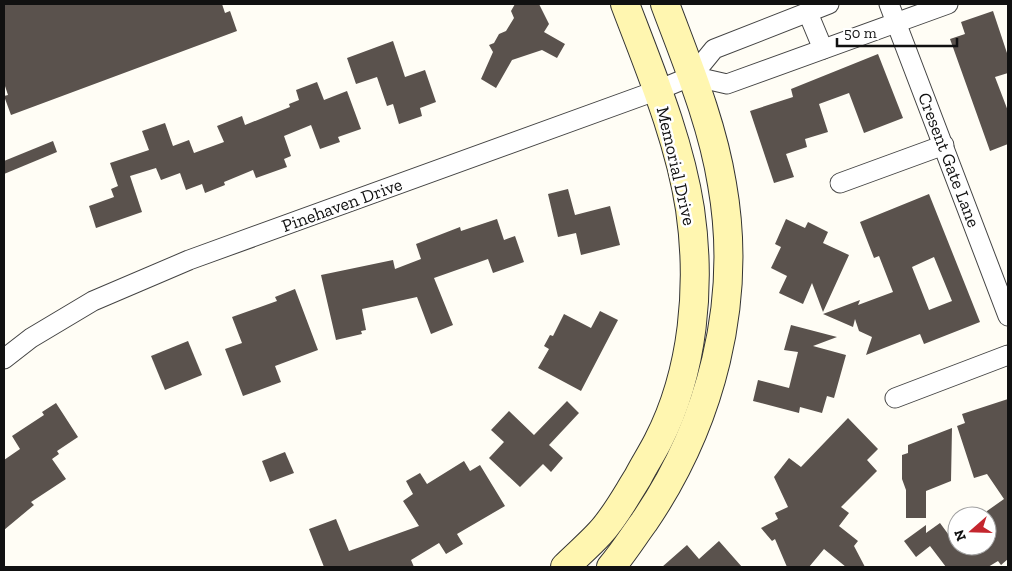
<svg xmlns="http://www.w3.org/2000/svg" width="1012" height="571" font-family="'Zilla Slab',serif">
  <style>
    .building { fill: #5a524d; fill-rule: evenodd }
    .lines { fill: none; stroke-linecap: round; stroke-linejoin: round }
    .street-casing { stroke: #444; stroke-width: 21 }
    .secondary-casing { stroke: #333; stroke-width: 30 }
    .street { stroke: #fff; stroke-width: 19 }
    .secondary { stroke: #fff6b0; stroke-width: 28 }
    .labels { text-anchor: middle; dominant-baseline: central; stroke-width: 5; stroke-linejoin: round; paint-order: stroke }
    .street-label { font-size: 18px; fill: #111; stroke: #fff }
  </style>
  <rect width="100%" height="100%" fill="#fffdf5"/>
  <!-- building -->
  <g class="building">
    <polygon points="4,4 222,4 225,13 230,11 237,31 11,115 4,96 8,95 4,83"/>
    <polygon points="515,4 539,4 549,24 544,32 565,44 557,58 542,50 512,60 496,88 481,79 493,52 489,45 494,43 499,34 506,31 514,18 511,11"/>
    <polygon points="993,11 1008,56 1008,73 995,77 1008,111 1008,144 990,151 950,39 965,34 961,22"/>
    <polygon points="393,41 405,77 425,70 436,102 420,108 422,116 399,124 393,104 387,106 377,77 356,84 347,58"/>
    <polygon points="878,54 903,118 864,133 849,93 819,104 828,132 805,139 807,147 786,154 794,177 774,183 750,111 793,97 791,89"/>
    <polygon points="317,82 324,100 347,91 361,129 338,137 340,142 320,149 311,125 284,136 291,156 284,159 287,167 256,178 253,170 224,182 225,185 205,193 202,184 186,190 180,173 161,180 156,168 130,176 142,212 96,228 89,206 114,197 111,189 118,186 110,163 149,150 142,131 165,123 173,146 189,140 194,153 224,142 217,126 242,116 245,125 290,107 289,104 299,100 296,90"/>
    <polygon points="53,141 57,152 4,174 4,161"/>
    <polygon points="568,189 575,215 610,206 620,245 581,255 576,233 558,237 548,194"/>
    <path d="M 929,194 L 980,322 L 924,344 L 920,334 L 866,355 L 872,337 L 859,331 L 855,319 L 853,327 L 823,314 L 860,300 L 858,305 L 893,292 L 879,256 L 874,258 L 860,222 ZM 934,257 L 952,301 L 929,310 L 912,267 Z"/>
    <polygon points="497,219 504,240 515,236 524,262 493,273 488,259 434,278 453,325 431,334 417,297 362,309 366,330 361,331 362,334 336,340 321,275 393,260 395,269 421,259 416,244 460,227 461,231"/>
    <polygon points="786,219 805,228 808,222 828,232 823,243 849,255 823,312 812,283 803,304 779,293 787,276 771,268 781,247 775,244"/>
    <polygon points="295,289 318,350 275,366 281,382 243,396 225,349 242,343 232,317 277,301 275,297"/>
    <polygon points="600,311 618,320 581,391 538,368 549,349 544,346 550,335 553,336 564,314 591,328"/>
    <polygon points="791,325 837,337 813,346 846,355 834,398 827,396 822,413 800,407 799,413 753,401 758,380 789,388 798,352 784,350"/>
    <polygon points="188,341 202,375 165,390 151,356"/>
    <polygon points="1008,399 1008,559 1001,565 998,561 988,567 946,567 930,546 916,557 904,541 926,525 926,533 940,523 951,538 957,533 957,546 987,546 987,511 1004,499 987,474 974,478 957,426 965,423 962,414"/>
    <polygon points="567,401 579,413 549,445 563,458 551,472 543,464 520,487 489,458 504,442 491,430 509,411 534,435"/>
    <polygon points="56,403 78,437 57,451 59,454 52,459 66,479 31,502 34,505 4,530 4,460 20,449 12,436 44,415 42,412"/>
    <polygon points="848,418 878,449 867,460 877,471 841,507 849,513 839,526 858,541 854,546 865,567 846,567 824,549 809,567 787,567 775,539 772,541 761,528 778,519 775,513 788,507 774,477 789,458 801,467"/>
    <polygon points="952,428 951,481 926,491 926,518 906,518 906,490 902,479 902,455 908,453 908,445"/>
    <polygon points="285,452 294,473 270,482 262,461"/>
    <polygon points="464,461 470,471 480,465 505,506 457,534 463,544 446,554 439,543 411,560 414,567 324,567 309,529 336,519 349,551 419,526 403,501 413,494 406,481 420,473 427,484"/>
    <polygon points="719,541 742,567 662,567 687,545 699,559"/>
  </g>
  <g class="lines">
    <defs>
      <g id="street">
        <polyline points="889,4 1008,316"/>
        <polyline points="808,13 823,49"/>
        <polyline points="692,76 727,84 948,4"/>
        <polyline points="840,183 944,145"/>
        <polyline points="4,359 31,338 93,301 189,260 658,90 692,76 714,49 829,4"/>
        <polyline points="895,398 1008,355"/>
      </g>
      <g id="secondary">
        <path d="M 565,567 C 576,556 589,545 600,533 C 615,517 626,496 638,477 C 644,465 652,453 658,441 C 694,371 701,285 690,209 C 679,138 650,70 625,4"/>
        <path d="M 611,567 C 623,553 633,537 644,522 C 711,424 743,302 722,184 C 712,122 687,63 665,4"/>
      </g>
    </defs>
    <!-- street casing -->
    <use href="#street" class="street-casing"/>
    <!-- secondary casing -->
    <use href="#secondary" class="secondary-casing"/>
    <!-- street -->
    <use href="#street" class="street"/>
    <!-- secondary -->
    <use href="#secondary" class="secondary"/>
  </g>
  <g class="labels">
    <!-- street labels -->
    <g class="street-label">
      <text transform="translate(949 160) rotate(69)">Cresent Gate Lane</text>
      <text transform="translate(676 166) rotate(77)">Memorial Drive</text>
      <text transform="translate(342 205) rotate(-20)">Pinehaven Drive</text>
    </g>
  </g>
  <!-- border -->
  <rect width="1012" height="571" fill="none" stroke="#111111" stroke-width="10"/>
  <!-- north arrow -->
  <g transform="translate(972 531) rotate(250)"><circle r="24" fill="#ffffff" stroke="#a0a0a0"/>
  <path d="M0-4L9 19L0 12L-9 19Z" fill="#c4262e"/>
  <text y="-8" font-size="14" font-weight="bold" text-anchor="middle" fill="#111111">N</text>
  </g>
  <!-- scale -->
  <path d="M837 38v8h120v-8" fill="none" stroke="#111111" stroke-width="2.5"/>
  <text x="844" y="38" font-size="15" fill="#111111" stroke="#ffffff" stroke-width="4" paint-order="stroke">50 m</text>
</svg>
